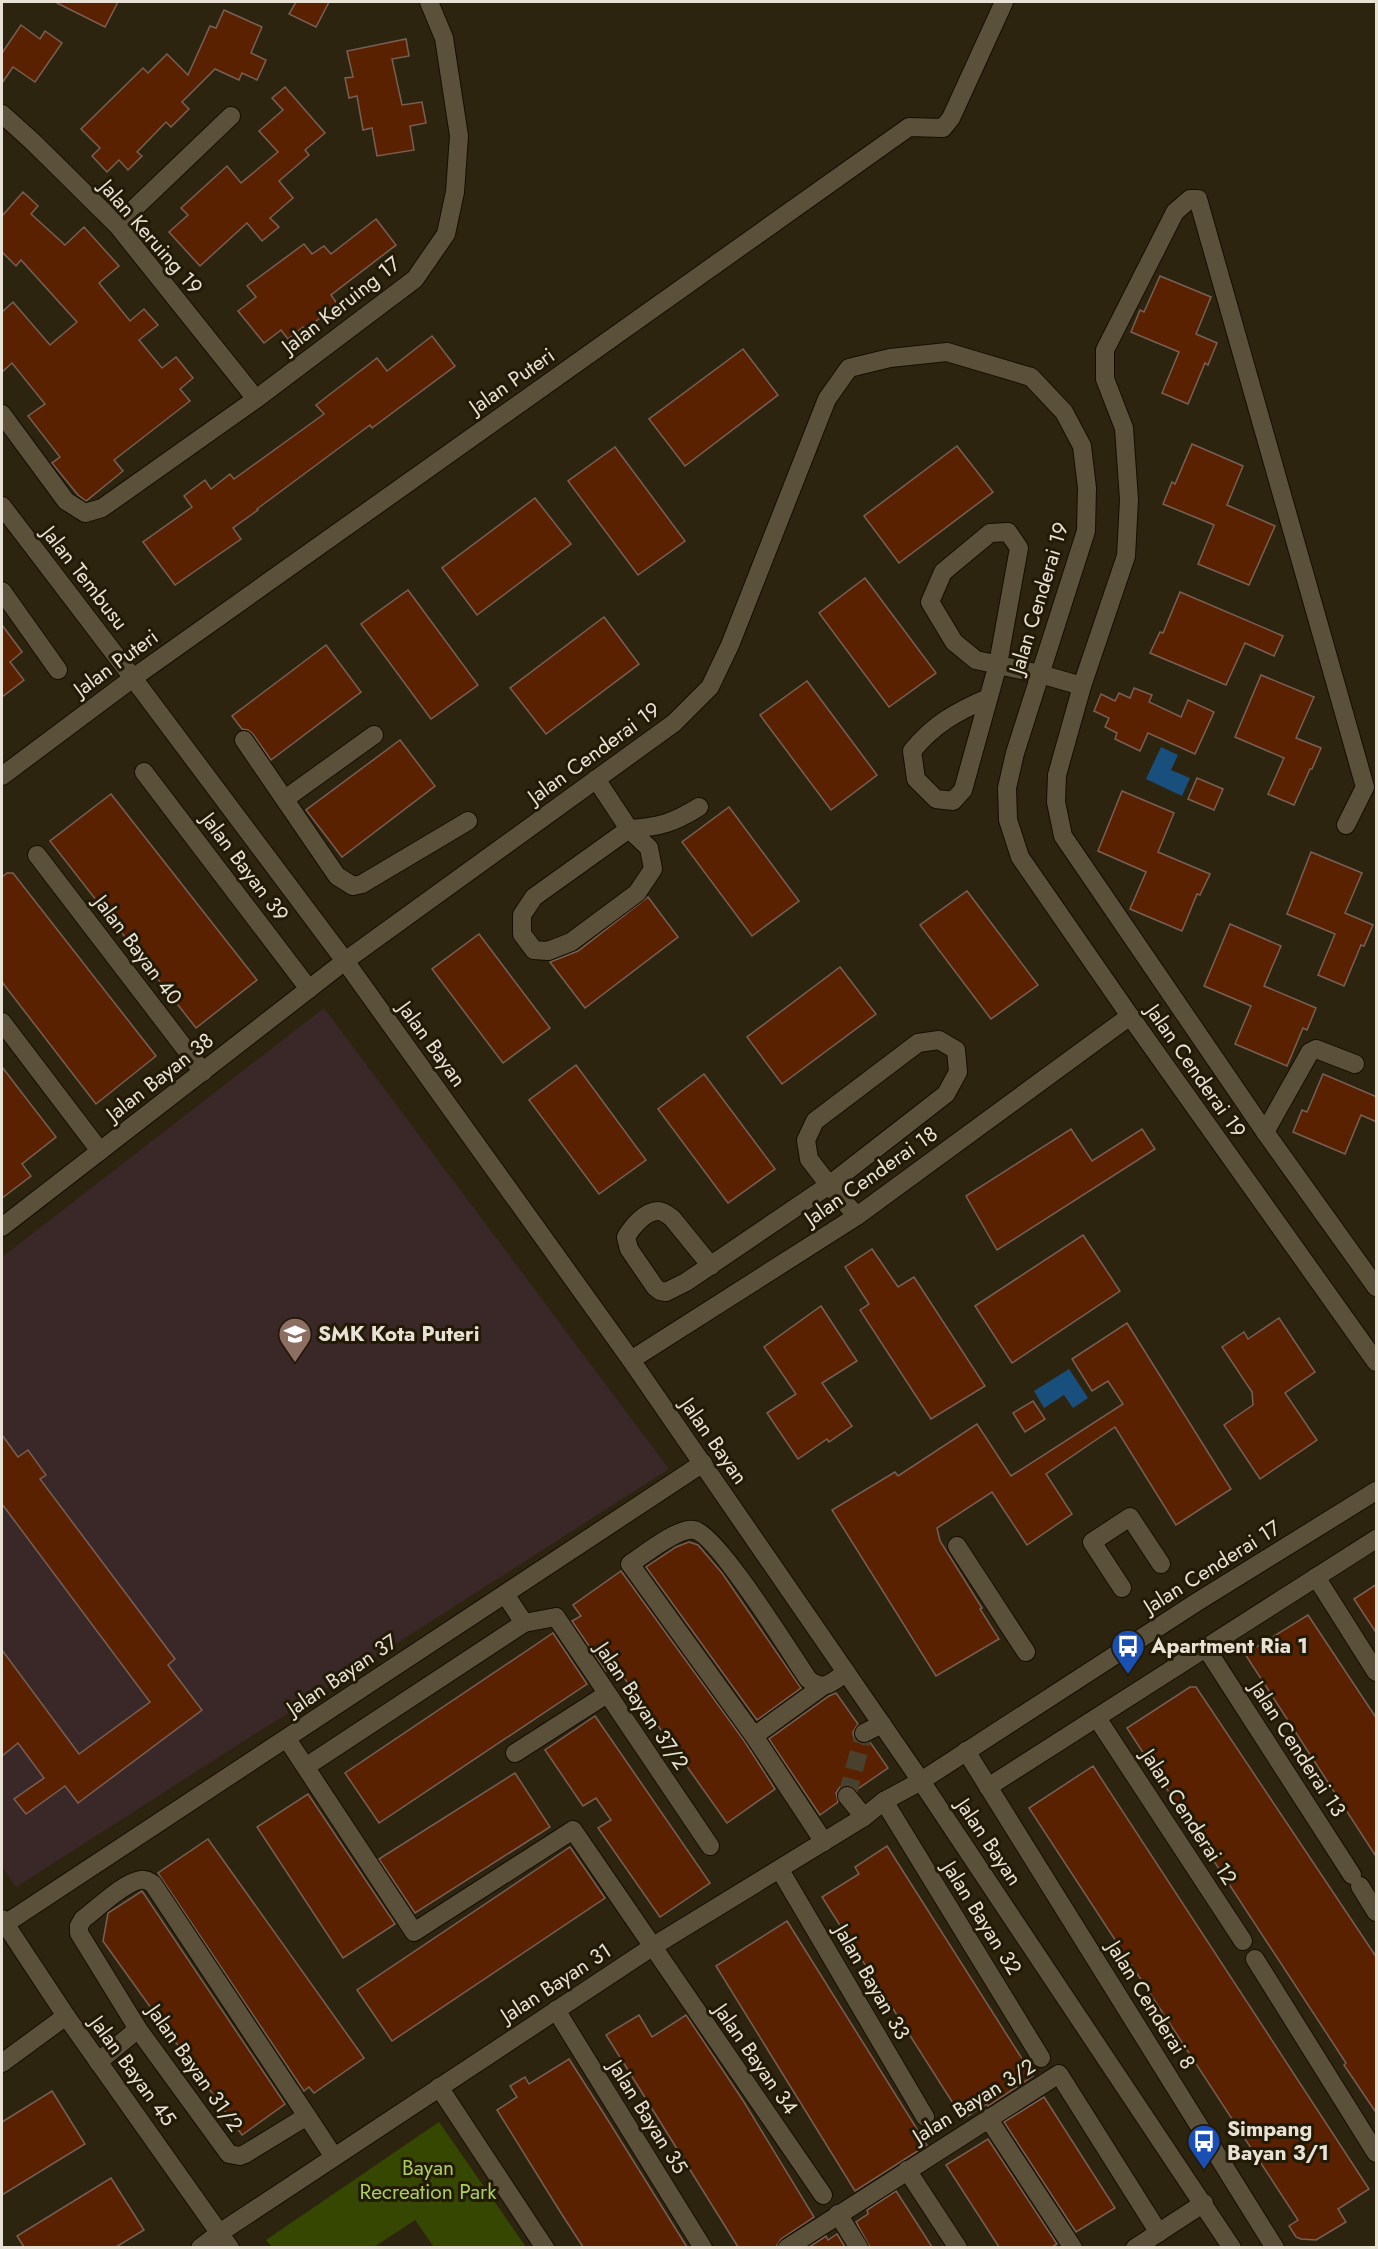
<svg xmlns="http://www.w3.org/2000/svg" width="1378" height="2249" font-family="Jost,sans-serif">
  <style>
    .education { fill: #3a2727 }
    .green { fill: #364702 }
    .water { fill: #194f7c }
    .building { fill: #5a2100; stroke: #785f55; stroke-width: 1.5 }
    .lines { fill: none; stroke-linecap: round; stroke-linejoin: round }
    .minor-tunnel { stroke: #49402e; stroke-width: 18; stroke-dasharray: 18 9; stroke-linecap: butt }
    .minor-casing { stroke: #150d00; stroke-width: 20 }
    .minor { stroke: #5b513b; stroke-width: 18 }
    .labels { text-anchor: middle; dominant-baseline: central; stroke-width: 6; stroke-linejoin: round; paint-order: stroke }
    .street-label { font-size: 21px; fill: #e8e2d6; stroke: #231a06 }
    .poi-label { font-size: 21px; font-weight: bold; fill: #e8e2d6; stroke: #231a06; text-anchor: start }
    .park-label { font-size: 21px; fill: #aace5c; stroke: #231a06 }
  </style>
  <rect width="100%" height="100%" fill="#2d2410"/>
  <!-- education -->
  <polygon class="education" points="324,1008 669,1469 16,1887 2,1867 2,1257"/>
  <!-- green -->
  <polygon class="green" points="439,2122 526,2247 434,2247 415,2220 374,2247 272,2247 266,2240"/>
  <!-- water -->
  <g class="water">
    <polygon points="1161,747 1178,755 1171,770 1190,778 1182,796 1146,779"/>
    <polygon points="1069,1369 1088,1398 1073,1408 1064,1395 1044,1408 1034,1391"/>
  </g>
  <!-- building -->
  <g class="building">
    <polygon points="55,2 118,2 105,27"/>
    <polygon points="296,2 329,2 316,27 289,14"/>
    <polygon points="224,10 262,27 251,53 266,60 257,80 242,73 239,80 215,69 182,102 189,109 171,127 166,122 137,152 142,156 128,170 119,160 107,172 92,156 100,148 81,129 143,68 148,73 167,54 188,75 210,26 216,28"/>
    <polygon points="21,25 40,39 45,31 62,43 35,82 13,67 2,83 2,53"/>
    <polygon points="406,39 409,56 392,59 402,105 422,102 426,123 410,126 414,150 377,156 372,128 363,130 357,96 349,98 345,78 353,77 347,51"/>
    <polygon points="285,87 325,133 305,150 309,155 279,181 293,198 270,218 279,227 262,241 247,223 200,266 169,232 188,215 181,208 227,166 241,183 278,152 259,131 283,110 272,98"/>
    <polygon points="23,192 38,206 31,214 65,245 84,227 119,266 99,283 130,321 144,309 158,325 139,340 162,368 176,357 193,378 180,389 190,401 114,460 123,471 86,501 78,495 52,463 60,457 28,416 45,404 12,363 2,372 2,312 13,302 50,345 77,322 21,260 16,266 2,252 2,216"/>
    <polygon points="376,219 396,245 331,295 338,305 305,329 303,327 288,339 281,330 264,343 238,311 256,297 247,286 304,244 312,254 324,246 331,254"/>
    <polygon points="1160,276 1211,297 1196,334 1217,343 1208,365 1205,363 1188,404 1162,393 1179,352 1131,332 1140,310 1144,312"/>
    <polygon points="432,336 455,366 372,428 370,425 257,509 258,510 233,528 241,539 175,585 143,542 192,507 184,496 205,480 211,489 230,474 234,479 324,414 316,405 377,358 387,371"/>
    <polygon points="743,349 778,395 685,466 649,419"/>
    <polygon points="1192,444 1243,466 1227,505 1275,526 1249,585 1198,564 1214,525 1163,504 1172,482 1175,484"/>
    <polygon points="957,446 993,492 899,563 864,516"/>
    <polygon points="615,447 685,541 638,575 568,481"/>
    <polygon points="535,498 571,544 477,615 442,568"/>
    <polygon points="865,578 936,673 889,707 819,613"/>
    <polygon points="408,590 478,685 431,719 361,624"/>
    <polygon points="1180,592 1283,636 1274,656 1245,643 1226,685 1150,653 1160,632 1163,633"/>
    <polygon points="604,617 639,664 546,734 510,688"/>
    <polygon points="2,625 22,652 10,662 24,680 2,697"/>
    <polygon points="326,645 361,692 271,760 253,734 248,730 242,729 232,716"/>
    <polygon points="1261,675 1314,697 1296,738 1321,748 1312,769 1310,769 1294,805 1268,794 1284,758 1235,737"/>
    <polygon points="807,681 877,775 831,810 760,715"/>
    <polygon points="1134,688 1152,695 1149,702 1181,717 1188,700 1214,712 1195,754 1148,733 1140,751 1115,739 1117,733 1105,727 1109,718 1094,711 1101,694 1115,701 1119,693 1130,698"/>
    <polygon points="400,740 435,786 342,857 306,810"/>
    <polygon points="1197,778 1223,789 1214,810 1188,799"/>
    <polygon points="1122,791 1174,813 1158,852 1210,874 1200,895 1197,894 1182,931 1130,909 1146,872 1098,851"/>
    <polygon points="111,794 257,980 196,1028 50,841"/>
    <polygon points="729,807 799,901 752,936 682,842"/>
    <polygon points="1311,852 1362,873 1345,913 1373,925 1364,946 1361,945 1344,986 1318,975 1335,934 1287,914"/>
    <polygon points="7,873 13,873 156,1056 96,1104 2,982 2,877"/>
    <polygon points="967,891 1038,985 991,1019 920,925"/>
    <polygon points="648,897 678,937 585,1008 550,962 578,951"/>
    <polygon points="1230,924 1281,946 1264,986 1316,1008 1307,1030 1303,1028 1287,1066 1235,1044 1251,1006 1204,986"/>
    <polygon points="479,934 550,1028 503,1063 432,969"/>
    <polygon points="840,967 876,1014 782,1084 747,1037"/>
    <polygon points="576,1065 646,1160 599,1194 529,1100"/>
    <polygon points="2,1067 56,1137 22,1164 31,1176 2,1198"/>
    <polygon points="704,1074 775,1169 728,1203 658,1109"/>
    <polygon points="1323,1074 1377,1097 1377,1122 1361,1115 1345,1154 1293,1132 1302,1110 1307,1112"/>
    <polygon points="1071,1129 1092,1161 1142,1129 1155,1149 997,1250 966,1196"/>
    <polygon points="1083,1235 1120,1291 1012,1363 975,1306"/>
    <polygon points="872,1249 898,1287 914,1277 985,1386 931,1419 860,1310 869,1304 845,1267"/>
    <polygon points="821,1306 857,1361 822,1383 852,1426 829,1442 827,1439 798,1459 767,1413 796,1394 764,1347"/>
    <polygon points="1279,1318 1315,1372 1285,1393 1317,1440 1260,1479 1224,1425 1253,1405 1252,1392 1222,1347 1244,1332 1248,1339"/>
    <polygon points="1127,1323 1231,1489 1176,1525 1115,1427 1046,1474 1072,1514 1027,1545 992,1492 937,1528 940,1541 982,1608 980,1609 999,1639 936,1676 832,1510 895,1472 898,1476 977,1424 1011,1476 1123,1404 1108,1381 1092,1391 1072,1359"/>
    <polygon points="1033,1401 1045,1419 1025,1432 1013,1413"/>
    <polygon points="2,1435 18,1457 28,1450 46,1475 40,1479 175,1659 168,1665 202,1710 78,1803 65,1786 26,1814 14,1799 44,1778 18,1743 2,1756 2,1650 79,1754 150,1702 2,1504"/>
    <polygon points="689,1542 698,1545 722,1573 801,1688 757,1720 646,1567 676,1547"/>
    <polygon points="621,1571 745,1742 775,1789 727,1823 615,1665 606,1671 572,1621 581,1616 573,1605"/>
    <polygon points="1377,1584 1377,1634 1354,1599"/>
    <polygon points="1308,1615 1377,1719 1377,1858 1245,1654"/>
    <polygon points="553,1633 587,1684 379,1823 345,1773"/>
    <polygon points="1190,1687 1196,1687 1377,1958 1377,2114 1344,2065 1346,2063 1127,1728"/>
    <polygon points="836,1693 858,1724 853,1732 854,1739 863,1744 870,1742 888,1768 856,1790 850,1785 840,1787 836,1793 838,1802 820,1815 769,1739 829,1696"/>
    <polygon points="595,1716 710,1883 660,1917 598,1828 611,1820 596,1798 583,1806 545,1750"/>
    <polygon points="1093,1766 1369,2189 1338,2209 1346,2222 1316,2240 1301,2239 1296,2237 1289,2226 1298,2220 1029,1808"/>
    <polygon points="515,1773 550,1827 415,1913 379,1859"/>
    <polygon points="308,1794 395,1924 343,1958 257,1827"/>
    <polygon points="208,1839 364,2058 314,2093 309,2087 304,2091 158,1873"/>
    <polygon points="887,1846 1033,2076 988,2106 987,2104 963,2119 822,1897 859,1874 855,1867"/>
    <polygon points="570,1847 605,1898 392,2041 357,1990"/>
    <polygon points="142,1891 285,2104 242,2135 103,1941 108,1913"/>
    <polygon points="787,1921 927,2145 855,2191 716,1966"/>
    <polygon points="639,2015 652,2037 686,2015 744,2102 814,2217 781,2239 776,2247 738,2247 613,2046 606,2035"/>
    <polygon points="569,2059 606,2117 687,2247 583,2247 561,2213 497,2110 517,2097 510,2086 525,2077 529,2084"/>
    <polygon points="52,2091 85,2144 2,2195 2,2122"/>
    <polygon points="1044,2097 1115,2208 1076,2232 1004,2122"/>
    <polygon points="988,2139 1057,2244 1052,2247 999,2247 946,2165"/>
    <polygon points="111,2178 144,2230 116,2247 24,2247 17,2236"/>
    <polygon points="896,2191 918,2225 932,2247 870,2247 856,2222 868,2214 867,2210"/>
    <polygon points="837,2234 845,2247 809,2247 826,2236 828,2240"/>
  </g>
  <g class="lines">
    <!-- minor-tunnel -->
    <polyline class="minor-tunnel" points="847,1796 864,1733"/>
    <defs>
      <g id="minor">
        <polyline points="2,114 33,142 117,225 256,399"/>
        <polyline points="117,225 231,116"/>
        <polyline points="2,414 66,501 85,513 102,508 256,399 415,279 446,234 455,192 459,136 444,38 429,2"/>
        <polyline points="2,506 133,678 345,961 631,1360 921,1781 1232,2248"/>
        <polyline points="2,591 58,670"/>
        <path d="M 988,698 C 956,712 934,724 912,751 L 916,779 L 936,799 L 953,801 L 963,790 L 998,664 L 1019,548 L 1008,532 L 990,533 L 943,572 L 930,602 L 954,642 L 976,660 L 1040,674 L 1082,686"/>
        <polyline points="244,740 337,876 353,886 362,884 468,821"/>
        <polyline points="144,772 309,989"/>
        <polyline points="2,776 133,678 909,127 943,128 951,118 1004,2"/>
        <path d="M 596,779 L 629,829 C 660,827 673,823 699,807"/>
        <polyline points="285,799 374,735"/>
        <polyline points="1346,825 1365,787 1198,199 1190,199 1175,212 1105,350 1105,379 1124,428 1129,500 1126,556 1082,686 1057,775 1056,802 1063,836 1265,1132 1376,1287"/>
        <polygon points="629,829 649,848 653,869 637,893 571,942 548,951 534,950 522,934 522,915 534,897"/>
        <polyline points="37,855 203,1072"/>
        <polyline points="2,1022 100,1151"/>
        <polyline points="1265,1132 1310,1052 1316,1049 1355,1064"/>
        <polyline points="2,1227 345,961 674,723 710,687 730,645 827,399 849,368 890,358 947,352 1031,377 1064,412 1082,446 1087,488 1086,531 1015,753 1007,788 1008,820 1020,857 1130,1016 1376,1362"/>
        <path d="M 711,1266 L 672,1218 C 668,1215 663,1211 658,1211 C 645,1211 632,1227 626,1237 L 629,1249 L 655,1287 L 660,1291 L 666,1292 L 686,1282 L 829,1185 L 946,1094 L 958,1072 L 956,1050 L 939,1040 L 918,1043 L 815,1121 L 806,1140 L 809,1159 L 829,1185 L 857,1216"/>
        <polyline points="631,1360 857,1216 1130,1016"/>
        <polyline points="957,1546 1026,1652"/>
        <polyline points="1316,1577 1376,1672"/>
        <polyline points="1122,1588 1092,1542 1130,1517 1161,1564"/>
        <polyline points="524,1623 556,1617 710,1846"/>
        <polyline points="1206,1648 1352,1875"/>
        <polyline points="1097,1718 1243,1941"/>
        <polyline points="864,1733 882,1724"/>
        <polyline points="754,1736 823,1686"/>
        <polyline points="287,1739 414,1932 573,1830 823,2195"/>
        <polyline points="966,1751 1275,2248"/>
        <polyline points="515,1753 607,1694"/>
        <polyline points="310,1764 524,1623 505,1594"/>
        <polyline points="988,1787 1376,1539"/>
        <polyline points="847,1796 864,1817"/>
        <polyline points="884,1801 1041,2058"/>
        <path d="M 824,1842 L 754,1736 L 630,1564 C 644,1555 678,1527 694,1530 C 717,1534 791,1654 808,1679 C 824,1693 832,1682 846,1672"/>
        <polyline points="780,1870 925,2117"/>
        <polyline points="1360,1886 1376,1912"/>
        <polyline points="2,1919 66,2016 230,2248"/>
        <polyline points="5,1924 703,1463"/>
        <polyline points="1255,1959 1376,2153"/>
        <polyline points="556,2010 703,2248"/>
        <polyline points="98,2062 138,2029"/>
        <polyline points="2,2063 66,2016"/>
        <polyline points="439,2087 545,2248"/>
        <path d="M 307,2116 L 153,1884 C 149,1881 145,1879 140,1880 C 123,1883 97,1909 83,1919 L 79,1926 L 79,1933 L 138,2029 L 229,2154 L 240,2156 L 245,2154 L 307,2116 L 334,2157"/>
        <polyline points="988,2118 1073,2248"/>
        <polyline points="907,2170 958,2248"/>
        <polyline points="838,2214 859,2248"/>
        <polyline points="200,2248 221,2232 652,1947 864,1817 884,1801 921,1781 1197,1602 1376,1491"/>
        <polyline points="787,2248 1059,2074 1159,2233"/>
        <polyline points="1135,2248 1204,2203"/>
      </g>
    </defs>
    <!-- minor casing -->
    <use href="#minor" class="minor-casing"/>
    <!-- minor -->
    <use href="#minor" class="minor"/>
  </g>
  <!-- icons -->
  <defs>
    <symbol id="school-pin" viewBox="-11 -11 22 30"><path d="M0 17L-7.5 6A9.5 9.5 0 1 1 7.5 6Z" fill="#8d6e63" stroke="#231a06"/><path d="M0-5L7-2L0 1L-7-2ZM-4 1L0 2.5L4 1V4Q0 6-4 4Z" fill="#fff"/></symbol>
    <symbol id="bus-pin" viewBox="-11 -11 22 30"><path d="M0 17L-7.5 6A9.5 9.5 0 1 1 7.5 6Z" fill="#1a4fb4" stroke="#231a06"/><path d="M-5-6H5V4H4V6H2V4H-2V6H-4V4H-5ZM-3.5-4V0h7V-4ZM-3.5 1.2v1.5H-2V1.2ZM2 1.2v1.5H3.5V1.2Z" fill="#fff"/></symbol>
  </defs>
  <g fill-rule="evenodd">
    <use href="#school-pin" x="276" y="1315" width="38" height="52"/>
    <use href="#bus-pin" x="1109" y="1627" width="38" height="52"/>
    <use href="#bus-pin" x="1185" y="2122" width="38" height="52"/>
  </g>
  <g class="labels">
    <!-- street labels -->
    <g class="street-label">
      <text transform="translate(151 237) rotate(49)">Jalan Keruing 19</text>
      <text transform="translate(341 305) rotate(-38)">Jalan Keruing 17</text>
      <text transform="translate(512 381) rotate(-35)">Jalan Puteri</text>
      <text transform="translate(85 578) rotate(52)">Jalan Tembusu</text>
      <text transform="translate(1039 598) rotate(-73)">Jalan Cenderai 19</text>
      <text transform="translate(116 663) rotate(-36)">Jalan Puteri</text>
      <text transform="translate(594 753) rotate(-36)">Jalan Cenderai 19</text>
      <text transform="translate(245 867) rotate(53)">Jalan Bayan 39</text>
      <text transform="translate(138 950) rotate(53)">Jalan Bayan 40</text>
      <text transform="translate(432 1044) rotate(54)">Jalan Bayan</text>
      <text transform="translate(1196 1071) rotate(55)">Jalan Cenderai 19</text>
      <text transform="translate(160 1077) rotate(-38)">Jalan Bayan 38</text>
      <text transform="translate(871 1176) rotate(-35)">Jalan Cenderai 18</text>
      <text transform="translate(714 1441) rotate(55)">Jalan Bayan</text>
      <text transform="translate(1212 1567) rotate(-32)">Jalan Cenderai 17</text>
      <text transform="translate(342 1675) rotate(-34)">Jalan Bayan 37</text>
      <text transform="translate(642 1706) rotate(56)">Jalan Bayan 37/2</text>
      <text transform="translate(1298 1749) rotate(57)">Jalan Cenderai 13</text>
      <text transform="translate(1189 1817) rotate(57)">Jalan Cenderai 12</text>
      <text transform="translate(989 1842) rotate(56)">Jalan Bayan</text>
      <text transform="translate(982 1918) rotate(58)">Jalan Bayan 32</text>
      <text transform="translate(872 1982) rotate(60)">Jalan Bayan 33</text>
      <text transform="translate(556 1983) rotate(-33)">Jalan Bayan 31</text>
      <text transform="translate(1151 2005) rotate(58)">Jalan Cenderai 8</text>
      <text transform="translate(756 2059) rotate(55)">Jalan Bayan 34</text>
      <text transform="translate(195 2068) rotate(55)">Jalan Bayan 31/2</text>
      <text transform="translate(133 2071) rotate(54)">Jalan Bayan 45</text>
      <text transform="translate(974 2101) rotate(-32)">Jalan Bayan 3/2</text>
      <text transform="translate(648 2117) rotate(58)">Jalan Bayan 35</text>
    </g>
    <!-- poi labels -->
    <g class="poi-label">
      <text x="318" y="1334">SMK Kota Puteri</text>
      <text x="1151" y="1646">Apartment Ria 1</text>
      <text x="1227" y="2129">Simpang<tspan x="1227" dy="24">Bayan 3/1</tspan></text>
    </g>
    <!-- park labels -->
    <g class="park-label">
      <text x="428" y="2168">Bayan<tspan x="428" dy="24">Recreation Park</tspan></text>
    </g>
  </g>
  <!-- border -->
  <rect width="1378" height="2249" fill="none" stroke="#e8e2d6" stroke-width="6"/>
</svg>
